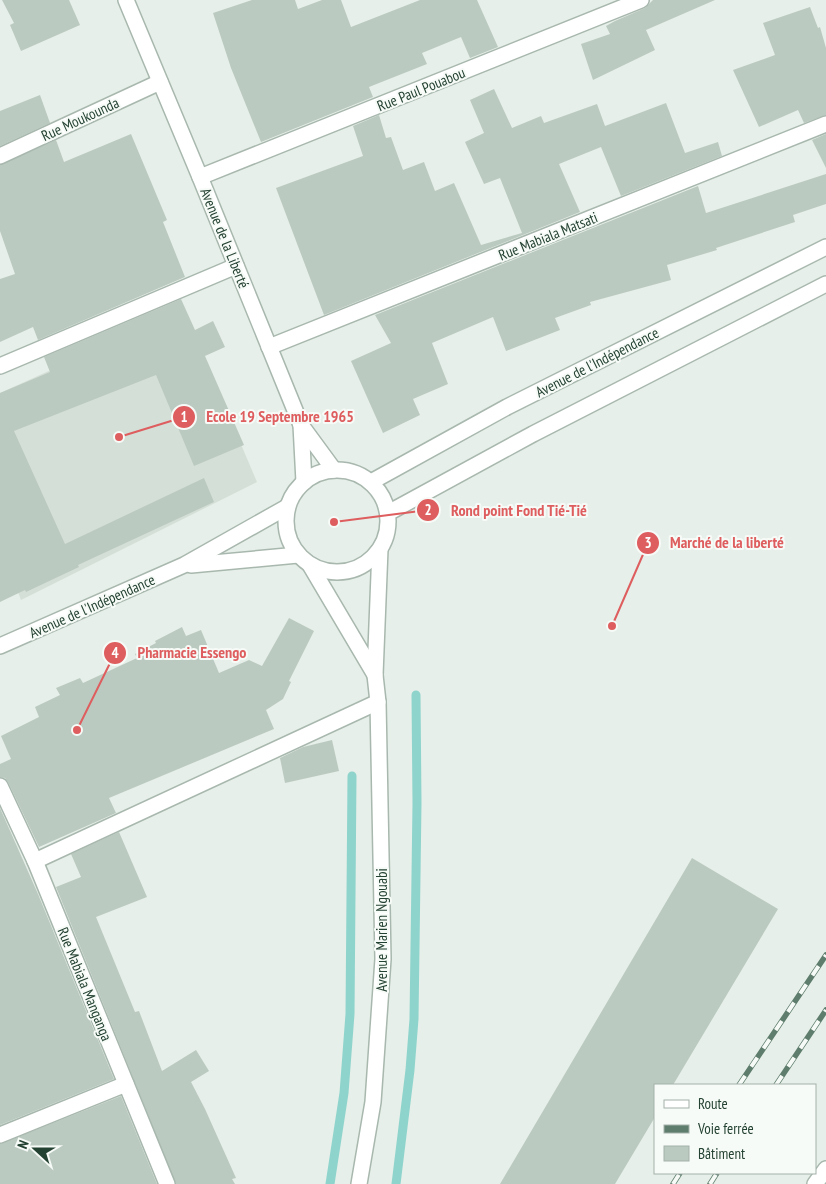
<svg xmlns="http://www.w3.org/2000/svg" width="826" height="1184" font-family="'PT Sans Narrow',sans-serif">
  <style>
    .built { fill: #d4dfd7 }
    .lines { fill: none; stroke-linecap: round; stroke-linejoin: round }
    .stream { stroke: #8ed4cc; stroke-width: 9 }
    .building { fill: #bbcac1 }
    .minor-casing { stroke: #a8b8ae; stroke-width: 18 }
    .tertiary-casing { stroke: #a8b8ae; stroke-width: 18 }
    .minor { stroke: #fff; stroke-width: 15 }
    .tertiary { stroke: #fff; stroke-width: 15 }
    .rail-casing { stroke: #5f7d6d; stroke-width: 5.5 }
    .rail { stroke: #f7fbf8; stroke-width: 4; stroke-dasharray: 11; stroke-linecap: butt }
    .labels { text-anchor: middle; dominant-baseline: central; stroke-width: 4; stroke-linejoin: round; paint-order: stroke }
    .street-label { font-size: 15px; fill: #244232; stroke: #f7fbf8 }
    .leader { fill: none; stroke: #de5d5e; stroke-width: 2 }
    .callout-dot { fill: #de5d5e; stroke: #f7fbf8; stroke-width: 2 }
    .mark-label { font-size: 15px; text-anchor: middle; font-weight: bold; fill: #fff }
    .callout-label { font-size: 16px; text-anchor: middle; font-weight: bold; fill: #de5d5e; stroke: #f7fbf8; stroke-width: 4; stroke-linejoin: round; paint-order: stroke }
  </style>
  <rect width="100%" height="100%" fill="#e6efe9"/>
  <!-- built -->
  <polygon class="built" points="184,310 257,482 21,600 0,544 0,393"/>
  <g class="lines">
    <!-- stream -->
    <g class="stream">
      <polyline points="330,1184 344,1093 350,1014 352,776"/>
      <polyline points="396,1184 410,1070 414,1019 417,803 416,695"/>
    </g>
  </g>
  <!-- building -->
  <g class="building">
    <polygon points="2,0 69,0 80,25 21,51 10,25 14,23"/>
    <polygon points="252,0 295,0 298,9 322,0 341,0 351,27 420,0 477,0 498,47 470,58 461,37 422,53 427,64 369,87 373,97 261,142 231,68 213,13"/>
    <polygon points="653,0 715,0 646,30 655,50 593,80 581,44 610,34 606,26 615,21 645,8"/>
    <polygon points="810,7 818,28 820,27 826,48 826,115 804,123 798,110 759,127 733,70 775,55 763,23"/>
    <polygon points="494,89 512,128 541,116 544,123 597,104 605,126 666,103 685,153 718,142 722,156 621,196 601,147 559,164 580,212 324,315 276,188 363,156 353,126 379,115 386,138 391,137 403,170 424,162 435,191 454,183 481,245 522,233 500,178 484,184 465,142 484,133 470,100"/>
    <polygon points="40,95 50,123 0,146 0,111"/>
    <polygon points="131,134 167,220 163,222 185,277 38,340 33,327 0,342 0,279 15,274 0,231 0,165 56,140 64,162"/>
    <polygon points="826,134 826,168 812,140"/>
    <polygon points="826,174 826,204 793,215 795,222 716,248 717,250 667,265 671,280 590,302 591,305 555,318 560,330 506,351 493,317 432,343 448,384 413,399 420,415 383,433 351,361 391,343 375,315 698,186 706,213"/>
    <polygon points="181,299 195,330 213,321 225,347 205,356 244,445 194,466 156,375 14,431 65,544 204,478 214,502 78,565 79,567 26,592 25,590 0,602 0,393 50,372 44,357"/>
    <polygon points="289,618 314,631 289,681 291,682 283,699 266,710 274,729 109,798 116,813 39,847 8,782 5,778 0,777 0,764 11,759 1,736 39,717 35,707 60,695 56,688 80,678 83,683 137,658 135,654 156,643 155,641 182,627 186,636 201,630 219,673 249,660 262,666"/>
    <polygon points="332,740 339,771 285,783 280,758 303,747"/>
    <polygon points="0,808 38,894 114,1079 0,1125"/>
    <polygon points="119,832 147,897 96,917 135,1012 139,1011 162,1071 196,1050 209,1071 191,1082 205,1109 236,1178 232,1179 235,1184 176,1184 56,887 81,877 71,854"/>
    <polygon points="692,858 778,909 673,1085 655,1085 655,1117 615,1184 500,1184"/>
    <polygon points="121,1096 157,1184 0,1184 0,1144"/>
  </g>
  <g class="lines">
    <defs>
      <g id="minor">
        <polyline points="0,156 160,82"/>
        <polyline points="200,177 641,0"/>
        <polyline points="269,347 826,124"/>
        <polyline points="0,366 236,266"/>
        <polyline points="0,786 35,861 167,1184"/>
        <polyline points="35,861 378,702"/>
        <polyline points="0,1135 126,1084"/>
        <polyline points="815,1184 826,1169"/>
      </g>
      <g id="tertiary">
        <polyline points="126,0 200,177 301,425 334,470"/>
        <polyline points="301,425 304,482"/>
        <circle cx="337" cy="521" r="51"/>
        <polyline points="371,482 507,407 826,247"/>
        <polyline points="388,513 533,434 826,284"/>
        <polyline points="191,565 298,555"/>
        <polyline points="310,565 375,675"/>
        <polyline points="0,646 184,565 287,507"/>
        <polyline points="359,1184 373,1102 383,959 378,702 375,675 380,549"/>
      </g>
    </defs>
    <!-- minor casing -->
    <use href="#minor" class="minor-casing"/>
    <!-- tertiary casing -->
    <use href="#tertiary" class="tertiary-casing"/>
    <!-- minor -->
    <use href="#minor" class="minor"/>
    <!-- tertiary -->
    <use href="#tertiary" class="tertiary"/>
    <defs>
      <g id="rail">
        <polyline points="739,1085 826,955"/>
        <polyline points="776,1085 826,1010"/>
        <polyline points="673,1184 680,1173"/>
        <polyline points="710,1184 717,1173"/>
      </g>
    </defs>
    <!-- rail casing -->
    <use href="#rail" class="rail-casing"/>
    <!-- rail -->
    <use href="#rail" class="rail"/>
  </g>
  <g class="labels">
    <!-- street labels -->
    <g class="street-label">
      <text transform="translate(421 89) rotate(-22)">Rue Paul Pouabou</text>
      <text transform="translate(80 119) rotate(-25)">Rue Moukounda</text>
      <text transform="translate(548 236) rotate(-22)">Rue Mabiala Matsati</text>
      <text transform="translate(225 238) rotate(68)">Avenue de la Liberté</text>
      <text transform="translate(597 362) rotate(-27)">Avenue de l'Indépendance</text>
      <text transform="translate(92 606) rotate(-24)">Avenue de l'Indépendance</text>
      <text transform="translate(381 930) rotate(-90)">Avenue Marien Ngouabi</text>
      <text transform="translate(85 984) rotate(68)">Rue Mabiala Manganga</text>
    </g>
  </g>
  <!-- callouts -->
  <path class="leader" d="M119 437L184 417M334 522L428 510M612 626L648 543M77 730L115 653"/>
  <g class="callout-dot">
    <circle cx="119" cy="437" r="5"/>
    <circle cx="334" cy="522" r="5"/>
    <circle cx="612" cy="626" r="5"/>
    <circle cx="77" cy="730" r="5"/>
    <circle cx="184" cy="417" r="12"/>
    <circle cx="428" cy="510" r="12"/>
    <circle cx="648" cy="543" r="12"/>
    <circle cx="115" cy="653" r="12"/>
  </g>
  <g class="mark-label">
    <text x="184" y="422">1</text>
    <text x="428" y="515">2</text>
    <text x="648" y="548">3</text>
    <text x="115" y="658">4</text>
  </g>
  <g class="callout-label">
    <text x="280" y="422">Ecole 19 Septembre 1965</text>
    <text x="519" y="516">Rond point Fond Tié-Tié</text>
    <text x="727" y="548">Marché de la liberté</text>
    <text x="192" y="658">Pharmacie Essengo</text>
  </g>
  <!-- legend -->
  <rect x="654" y="1084" width="162" height="90" fill="#f7fbf8" stroke="#a3b1a9"/>
  <rect x="664" y="1100" width="25" height="8" fill="#ffffff" stroke="#a3b1a9"/>
  <text x="698" y="1109" font-size="15" fill="#244232">Route</text>
  <rect x="664" y="1125" width="25" height="8" fill="#5f7d6d" stroke="#a3b1a9"/>
  <text x="698" y="1134" font-size="15" fill="#244232">Voie ferrée</text>
  <rect x="664" y="1146" width="25" height="15" fill="#bbcac1" stroke="#a3b1a9"/>
  <text x="698" y="1159" font-size="15" fill="#244232">Bâtiment</text>
  <!-- north arrow -->
  <g transform="translate(35 1149) rotate(291)" stroke="#f7fbf8" stroke-width="4" paint-order="stroke">
  <path d="M0-4L9 19L0 12L-9 19Z" fill="#244232"/>
  <text y="-8" font-size="14" font-weight="bold" text-anchor="middle" fill="#244232">N</text>
  </g>
</svg>
